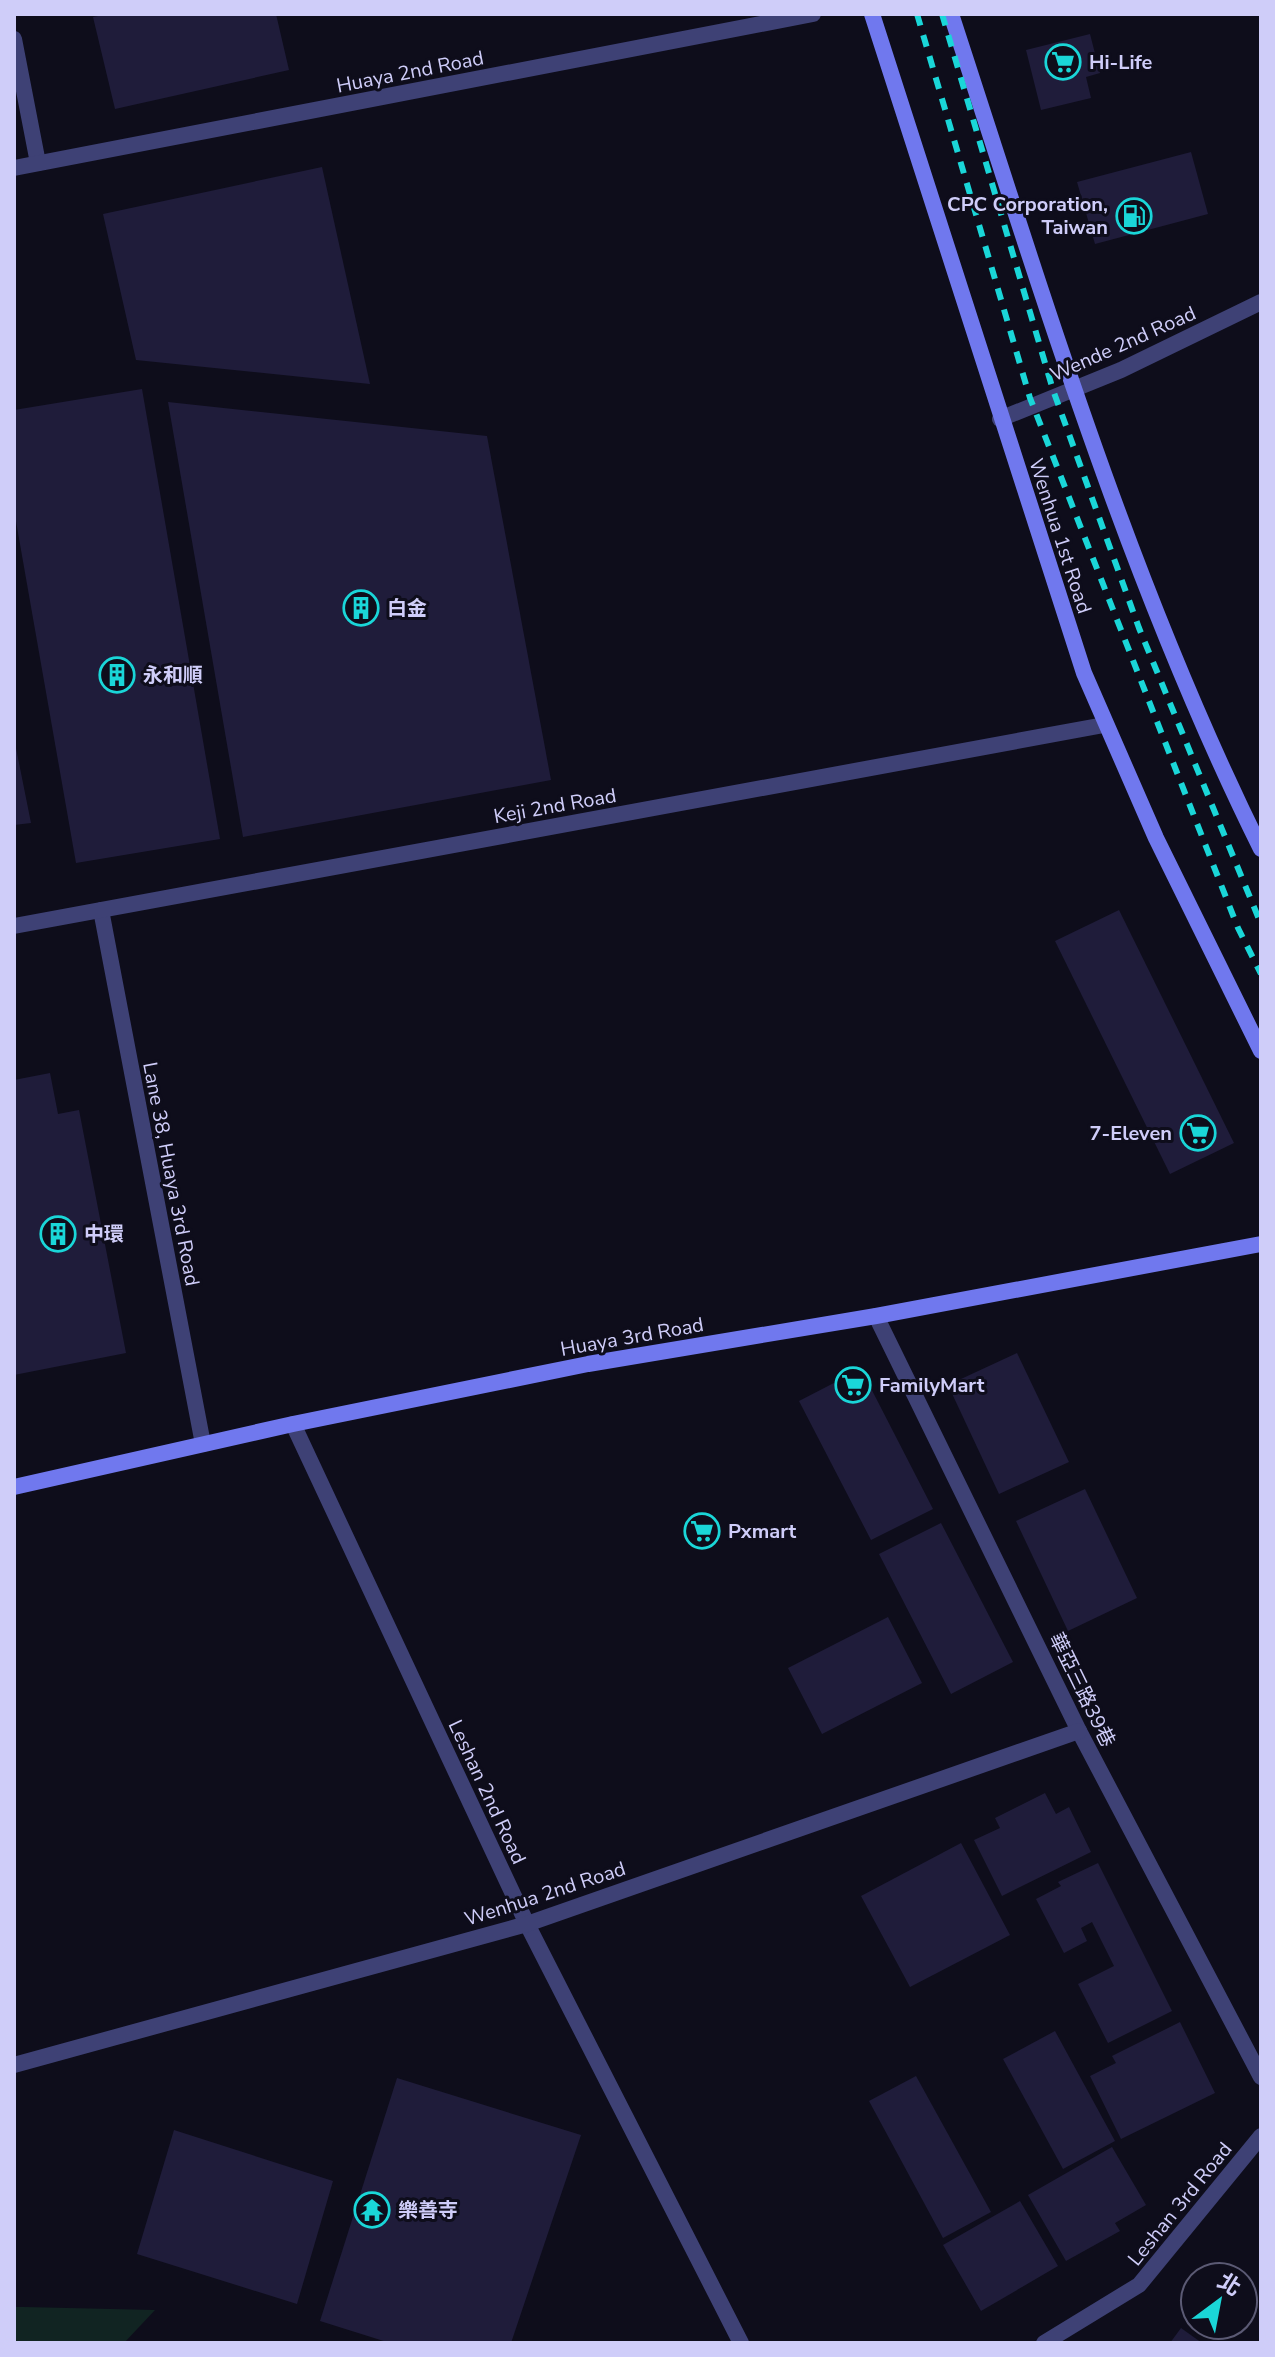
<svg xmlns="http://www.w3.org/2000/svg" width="1275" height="2357" font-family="'Nunito Sans','Noto Sans TC',sans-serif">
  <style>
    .green { fill: #112422 }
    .building { fill: #1f1c3a }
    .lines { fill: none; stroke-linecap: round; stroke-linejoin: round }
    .street { stroke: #3e4175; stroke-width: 16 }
    .secondary { stroke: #7078ee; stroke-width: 16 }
    .rail { stroke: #1ad6d8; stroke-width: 6; stroke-dasharray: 12 10; stroke-linecap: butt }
    .labels { text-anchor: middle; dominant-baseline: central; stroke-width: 6; stroke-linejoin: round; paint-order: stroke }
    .poi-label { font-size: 20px; font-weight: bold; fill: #cfcdf9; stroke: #0e0d1b; text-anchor: start }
    .street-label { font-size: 20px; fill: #cfcdf9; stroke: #0e0d1b }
  </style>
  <rect width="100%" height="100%" fill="#0e0d1b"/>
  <!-- green -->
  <polygon class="green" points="14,2307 24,2307 155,2310 124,2343 14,2343"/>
  <!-- building -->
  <g class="building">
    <polygon points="108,14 276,14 289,70 115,109 93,17"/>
    <polygon points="1090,34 1100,73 1086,77 1091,98 1041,110 1026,50"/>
    <polygon points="1191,152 1208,214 1095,244 1077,182"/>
    <polygon points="322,167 370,384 136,360 103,214"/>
    <polygon points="142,389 220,839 76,863 14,510 14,410"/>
    <polygon points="168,402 487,436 551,780 243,837"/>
    <polygon points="14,738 31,823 14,825"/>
    <polygon points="1119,910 1234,1143 1170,1174 1055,941"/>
    <polygon points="50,1073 58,1114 79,1110 126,1353 14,1375 14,1080"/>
    <polygon points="1017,1353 1069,1462 999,1494 948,1385"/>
    <polygon points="861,1369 933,1509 871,1540 799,1401"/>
    <polygon points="1085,1489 1137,1598 1068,1631 1016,1521"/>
    <polygon points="941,1523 1013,1662 951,1694 879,1554"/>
    <polygon points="888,1617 922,1683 822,1734 788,1668"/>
    <polygon points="1045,1793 1056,1814 1069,1807 1091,1852 1002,1896 974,1840 1000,1828 995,1818"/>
    <polygon points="961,1843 1010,1935 910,1987 861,1896"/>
    <polygon points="1098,1863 1172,2011 1108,2043 1078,1984 1114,1966 1092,1922 1081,1928 1087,1941 1064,1953 1036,1899 1061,1886 1058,1882"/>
    <polygon points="1180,2022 1215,2093 1121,2139 1090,2076 1116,2063 1112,2056"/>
    <polygon points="1055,2031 1115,2141 1063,2169 1003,2059"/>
    <polygon points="916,2076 991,2212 943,2238 869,2101"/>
    <polygon points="397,2078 581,2135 511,2343 390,2343 320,2321"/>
    <polygon points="174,2130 333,2181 297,2304 137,2254"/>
    <polygon points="1112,2147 1146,2205 1115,2223 1120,2231 1066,2261 1028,2195"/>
    <polygon points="1020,2201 1058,2266 981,2311 943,2245"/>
    <polygon points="1181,2328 1202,2343 1170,2343"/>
  </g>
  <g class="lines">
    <!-- street -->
    <g class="street">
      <polyline points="14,39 38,163"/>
      <polyline points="14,168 813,14"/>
      <polyline points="1000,419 1121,370 1261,302"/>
      <polyline points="101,910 203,1444"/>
      <polyline points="14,926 1104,725"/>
      <polyline points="876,1316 1079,1731 1261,2077"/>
      <polyline points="293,1424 527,1924 741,2343"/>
      <polyline points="14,2065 527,1924 1079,1731"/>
      <polyline points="1044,2343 1139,2285 1261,2136"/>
    </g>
    <!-- secondary -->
    <g class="secondary">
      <polyline points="872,14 1084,673 1156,838 1261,1051"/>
      <path d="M 951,14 C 1043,295 1129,583 1261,849"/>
      <polyline points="14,1487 293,1424 588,1364 876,1316 1261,1244"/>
    </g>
    <!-- rail -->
    <g class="rail">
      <polyline points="917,14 1030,398 1238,928 1261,974"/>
      <polyline points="942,14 1053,390 1139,628 1261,924"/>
    </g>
  </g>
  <!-- icons -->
  <defs>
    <symbol id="supermarket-ring" viewBox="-11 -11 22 22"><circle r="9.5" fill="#0e0d1b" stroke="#1ad6d8" stroke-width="1.5"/><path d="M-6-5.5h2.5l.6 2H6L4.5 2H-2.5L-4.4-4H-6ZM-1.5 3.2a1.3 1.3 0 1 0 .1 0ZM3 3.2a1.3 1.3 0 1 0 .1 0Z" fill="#1ad6d8"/></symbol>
    <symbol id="fuel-ring" viewBox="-11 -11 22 22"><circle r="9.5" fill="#0e0d1b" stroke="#1ad6d8" stroke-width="1.5"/><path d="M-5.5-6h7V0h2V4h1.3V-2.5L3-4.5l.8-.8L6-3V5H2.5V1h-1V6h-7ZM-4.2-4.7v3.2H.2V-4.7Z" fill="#1ad6d8"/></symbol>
    <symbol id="building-ring" viewBox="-11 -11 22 22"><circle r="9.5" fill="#0e0d1b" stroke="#1ad6d8" stroke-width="1.5"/><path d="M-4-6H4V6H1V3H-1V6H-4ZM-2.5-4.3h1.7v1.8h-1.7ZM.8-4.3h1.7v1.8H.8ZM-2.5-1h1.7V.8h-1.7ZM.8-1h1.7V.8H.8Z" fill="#1ad6d8"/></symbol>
    <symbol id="temple-ring" viewBox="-11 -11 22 22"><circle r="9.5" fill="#0e0d1b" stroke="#1ad6d8" stroke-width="1.5"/><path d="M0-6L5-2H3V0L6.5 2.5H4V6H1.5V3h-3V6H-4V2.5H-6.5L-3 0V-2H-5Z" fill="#1ad6d8"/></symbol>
  </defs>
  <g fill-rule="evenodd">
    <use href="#supermarket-ring" x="1043" y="42" width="40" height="40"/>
    <use href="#fuel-ring" x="1114" y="196" width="40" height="40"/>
    <use href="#building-ring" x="341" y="588" width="40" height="40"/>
    <use href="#building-ring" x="97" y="655" width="40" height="40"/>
    <use href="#supermarket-ring" x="1178" y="1113" width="40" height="40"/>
    <use href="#building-ring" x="38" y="1214" width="40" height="40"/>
    <use href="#supermarket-ring" x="833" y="1365" width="40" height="40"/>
    <use href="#supermarket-ring" x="682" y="1511" width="40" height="40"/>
    <use href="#temple-ring" x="352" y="2190" width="40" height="40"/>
  </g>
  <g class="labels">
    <!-- poi labels -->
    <g class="poi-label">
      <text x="1089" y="62">Hi-Life</text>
      <text x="1108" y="204" text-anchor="end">CPC Corporation,<tspan x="1108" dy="23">Taiwan</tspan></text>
      <text x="387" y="608">白金</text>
      <text x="143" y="675">永和順</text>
      <text x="1172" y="1133" text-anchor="end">7-Eleven</text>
      <text x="84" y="1234">中環</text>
      <text x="879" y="1385">FamilyMart</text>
      <text x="728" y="1531">Pxmart</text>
      <text x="398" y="2210">樂善寺</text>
    </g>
    <!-- street labels -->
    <g class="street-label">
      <text transform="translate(410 72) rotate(-11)">Huaya 2nd Road</text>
      <text transform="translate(1123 344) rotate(-24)">Wende 2nd Road</text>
      <text transform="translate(1060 536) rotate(72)">Wenhua 1st Road</text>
      <text transform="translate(555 806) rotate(-10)">Keji 2nd Road</text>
      <text transform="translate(171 1174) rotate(79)">Lane 38, Huaya 3rd Road</text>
      <text transform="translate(632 1337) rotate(-10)">Huaya 3rd Road</text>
      <text transform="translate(1082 1690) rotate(64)">華亞三路39巷</text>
      <text transform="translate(487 1792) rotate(65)">Leshan 2nd Road</text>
      <text transform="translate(545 1894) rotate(-18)">Wenhua 2nd Road</text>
      <text transform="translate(1180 2204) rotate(-51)">Leshan 3rd Road</text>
    </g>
  </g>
  <!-- border -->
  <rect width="1275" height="2357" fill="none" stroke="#cfcdf9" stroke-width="32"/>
  <!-- north arrow -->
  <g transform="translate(1219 2301) rotate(32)"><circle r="38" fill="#0e0d1b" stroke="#5b5a74" stroke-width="2"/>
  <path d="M0-6L14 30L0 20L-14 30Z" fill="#1ad6d8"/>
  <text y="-12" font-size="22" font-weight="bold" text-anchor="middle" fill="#cfcdf9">北</text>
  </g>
</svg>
